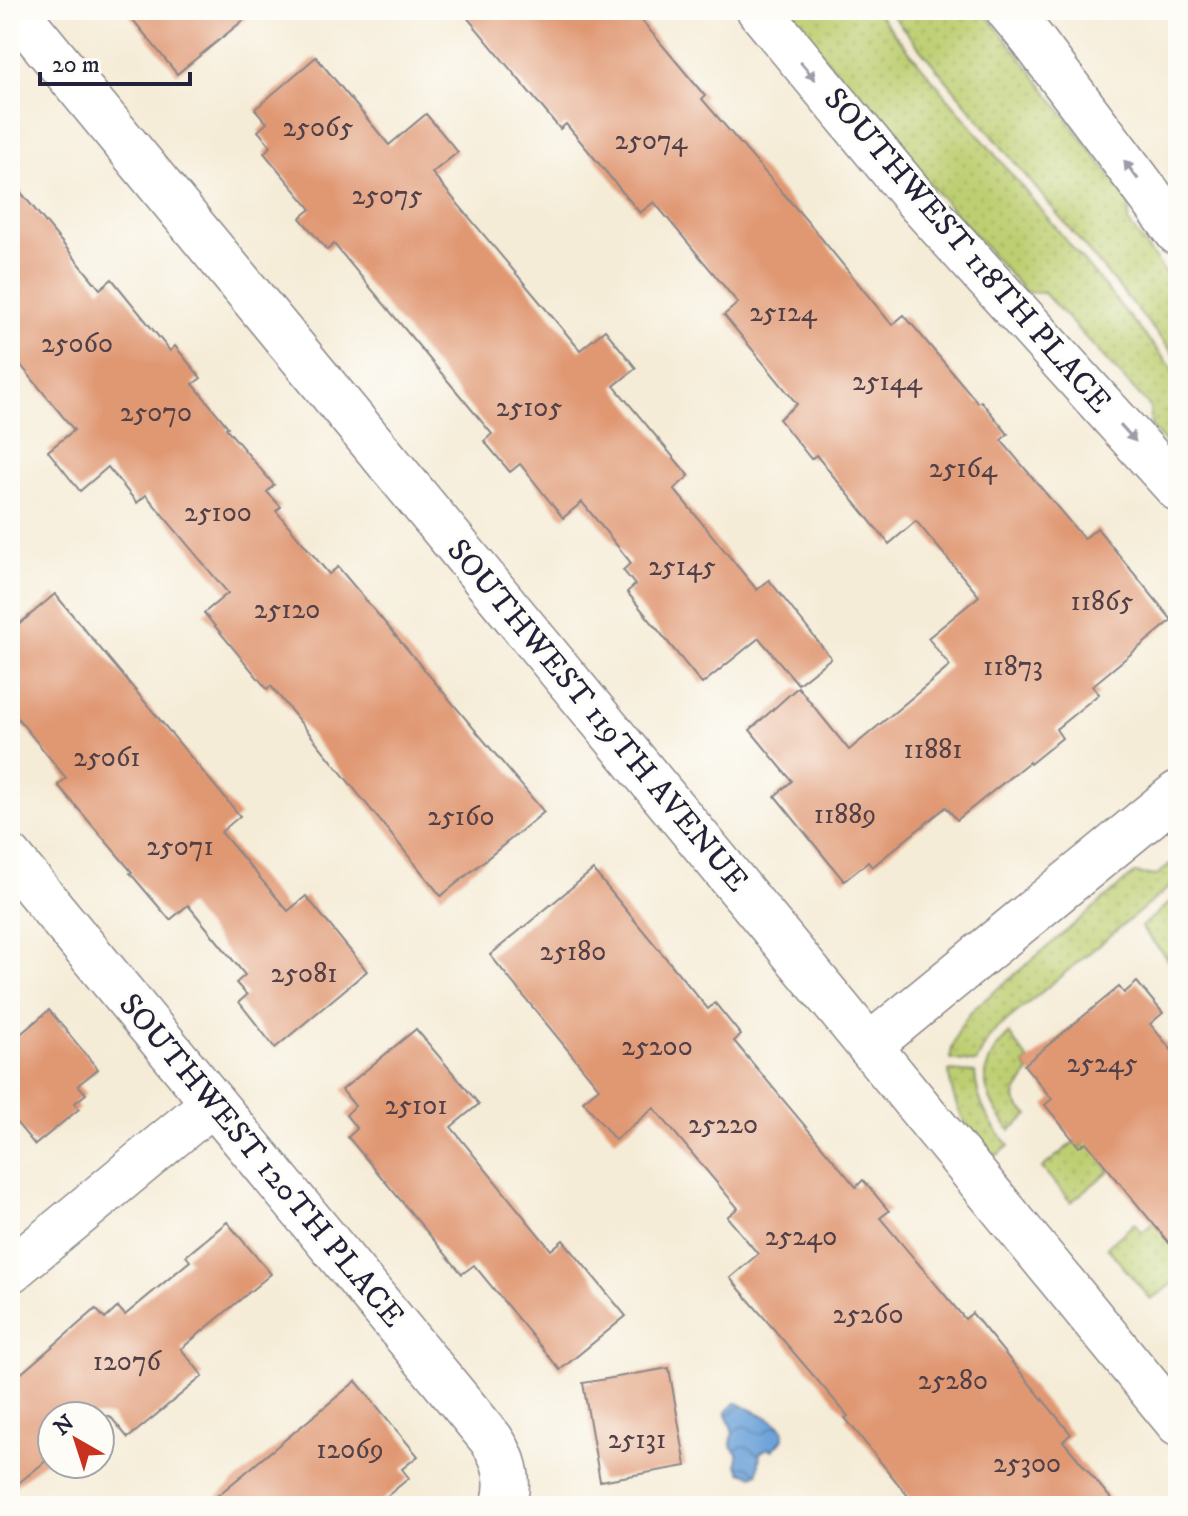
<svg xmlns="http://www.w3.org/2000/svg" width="1188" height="1516" font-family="'IM FELL DW Pica',serif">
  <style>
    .grass { fill: url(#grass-dots); stroke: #707856; stroke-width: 2 }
    .water { fill: url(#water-waves); stroke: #47628a; stroke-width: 2 }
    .building { fill: #e09873 }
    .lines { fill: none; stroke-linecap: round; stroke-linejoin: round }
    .minor-casing { stroke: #8c8789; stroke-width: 47 }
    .minor { stroke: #fff; stroke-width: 44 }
    .oneway { fill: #9c9ca7 }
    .labels { text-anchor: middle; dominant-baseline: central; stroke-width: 6; stroke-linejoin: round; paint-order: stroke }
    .number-label { font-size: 28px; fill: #524049 }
    .street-label { font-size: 32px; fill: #22223b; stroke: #fdfcf7 }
  </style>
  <defs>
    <pattern id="grass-dots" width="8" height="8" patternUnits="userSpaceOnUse" patternTransform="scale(2)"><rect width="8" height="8" fill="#bdce71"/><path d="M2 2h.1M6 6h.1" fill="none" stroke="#a2b163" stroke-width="1.8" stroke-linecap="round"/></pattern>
    <pattern id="water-waves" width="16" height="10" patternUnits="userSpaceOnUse" patternTransform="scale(2)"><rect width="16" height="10" fill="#6ca2d9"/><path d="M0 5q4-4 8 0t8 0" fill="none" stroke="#5884b1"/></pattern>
  </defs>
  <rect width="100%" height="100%" fill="#fdfcf7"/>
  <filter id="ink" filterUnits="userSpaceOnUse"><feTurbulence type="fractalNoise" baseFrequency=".0125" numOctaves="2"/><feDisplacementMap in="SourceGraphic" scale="16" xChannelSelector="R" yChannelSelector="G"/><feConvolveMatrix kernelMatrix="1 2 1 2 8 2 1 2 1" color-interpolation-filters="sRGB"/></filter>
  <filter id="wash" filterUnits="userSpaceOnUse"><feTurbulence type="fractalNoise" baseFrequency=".006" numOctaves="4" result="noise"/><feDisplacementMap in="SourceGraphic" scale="32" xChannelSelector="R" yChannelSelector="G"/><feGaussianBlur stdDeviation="1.8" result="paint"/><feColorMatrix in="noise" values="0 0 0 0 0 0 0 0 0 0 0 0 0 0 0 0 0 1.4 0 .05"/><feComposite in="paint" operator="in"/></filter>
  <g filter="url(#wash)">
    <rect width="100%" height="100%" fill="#f5ecd7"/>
    <!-- grass -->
    <g class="grass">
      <polygon points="786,10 875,10 1178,375 1178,458 1151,426 1150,407 1044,293 1025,292 910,162"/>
      <polygon points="888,10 982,10 1020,56 1130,202 1128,222 1178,290 1178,359"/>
      <path d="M 1178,857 L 1178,880 L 999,1027 L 988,1039 L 976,1063 L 950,1059 C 953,1038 961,1022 976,1007 L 1135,873 L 1156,876 Z"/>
      <polygon points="1178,895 1178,972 1141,927"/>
      <path d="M 1009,1034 L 1029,1061 L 1024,1065 L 1029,1072 L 1016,1093 L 1015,1099 L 1020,1108 L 1029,1115 L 1010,1130 C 982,1096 974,1067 1009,1034 Z"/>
      <path d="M 949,1071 L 975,1073 C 977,1103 989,1123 1009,1146 L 997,1155 L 989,1154 C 966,1126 952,1108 949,1071 Z"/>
      <polygon points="1093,1135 1104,1163 1109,1171 1071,1202 1042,1168 1075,1141 1080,1147"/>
      <polygon points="1135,1223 1142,1232 1153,1223 1178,1237 1178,1280 1151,1300 1107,1247"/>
    </g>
    <!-- water -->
    <path class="water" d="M 735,1403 L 738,1403 C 747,1409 783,1421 784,1432 C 785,1439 777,1445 773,1450 L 768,1448 L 760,1453 L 758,1473 L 753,1476 L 741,1472 L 737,1464 L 738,1455 L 731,1444 L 733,1432 L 726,1414 L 727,1411 Z"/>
    <g id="blocks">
      <!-- building -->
      <g class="building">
        <polygon points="125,10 256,10 177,74"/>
        <polygon points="461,10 633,10 705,96 702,99 813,228 892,325 904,315 978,403 981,401 1008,434 1001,440 1084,539 1097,528 1172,620 1092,686 1099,694 1056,729 1062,738 1030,764 1029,762 957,820 946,807 872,867 868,862 844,881 775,796 792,781 750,730 798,687 849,750 950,666 928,638 979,596 916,521 889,544 816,455 811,459 779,419 797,404 724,315 738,303 654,202 640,213 566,124 560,129"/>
        <polygon points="316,57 389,145 426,114 458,152 432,173 580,350 605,330 636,368 614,386 689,476 674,489 757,590 769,580 831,658 798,684 759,638 702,684 627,592 635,585 623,570 631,563 582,502 563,518 520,464 510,472 484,441 492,434 334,244 327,250 300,218 311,209 264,153 271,146 258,131 267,123 255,109"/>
        <polygon points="10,179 100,289 112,279 170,351 175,346 201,378 193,384 228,427 226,428 274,485 267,492 281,507 276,511 329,574 338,567 544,812 441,896 271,686 267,689 204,613 228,593 146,495 137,503 108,467 80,491 48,451 74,430 10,352"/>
        <polygon points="55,594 240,816 221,832 288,911 306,896 367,971 275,1048 239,1002 247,995 236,983 245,975 188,905 170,920 130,873 132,872 58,785 66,778 10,709 10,632"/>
        <polygon points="593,870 708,1009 715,1003 741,1035 734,1041 856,1187 863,1180 889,1211 880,1218 965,1319 972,1313 998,1345 1071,1434 1063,1441 1117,1506 916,1506 845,1418 848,1416 730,1278 758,1254 727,1217 738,1208 654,1108 615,1140 583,1101 599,1088 490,955"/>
        <polygon points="1137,982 1163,1013 1150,1024 1178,1058 1178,1254 1086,1142 1079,1147 1045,1105 1052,1099 1024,1065 1119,987 1124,993"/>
        <polygon points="49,1010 98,1069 78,1085 86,1094 75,1103 79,1109 35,1145 10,1115 10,1043"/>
        <polygon points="416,1029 479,1104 451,1127 551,1250 563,1240 626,1316 560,1370 474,1265 462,1274 348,1137 357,1129 346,1115 355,1106 342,1090"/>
        <polygon points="227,1222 271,1274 181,1349 203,1376 128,1438 110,1416 52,1416 52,1456 10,1490 10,1383 96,1309 105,1319 118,1307 125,1315 190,1261 186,1256"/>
        <polygon points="669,1368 686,1466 600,1481 583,1383"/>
        <polygon points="356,1381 418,1456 402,1469 409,1478 375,1506 205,1506"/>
      </g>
    </g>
  </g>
  <g filter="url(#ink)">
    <use href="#blocks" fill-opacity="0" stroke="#8c8789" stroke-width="2"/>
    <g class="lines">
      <defs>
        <g id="minor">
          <polyline points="15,10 770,925 1178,1423"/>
          <polyline points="759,10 919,203 1178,489"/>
          <polyline points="1008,10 1032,39 1178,233"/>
          <path d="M 10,857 L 491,1439 C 506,1460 511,1482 503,1506"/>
          <polyline points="869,1046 1178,793"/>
          <polyline points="10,1271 213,1103"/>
        </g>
      </defs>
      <!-- minor casing -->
      <use href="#minor" class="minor-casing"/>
      <!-- minor -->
      <use href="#minor" class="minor"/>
    </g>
    <!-- one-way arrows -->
    <defs><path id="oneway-solid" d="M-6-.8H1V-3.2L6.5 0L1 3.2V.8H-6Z" transform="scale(2)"/></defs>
    <g class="oneway">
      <use href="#oneway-solid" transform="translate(808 71) rotate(50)"/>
      <use href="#oneway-solid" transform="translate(1131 170) rotate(-127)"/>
      <use href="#oneway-solid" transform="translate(1128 433) rotate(48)"/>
    </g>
  </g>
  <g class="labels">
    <!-- number labels -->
    <g class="number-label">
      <text x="318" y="127">25065</text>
      <text x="651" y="140">25074</text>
      <text x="387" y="195">25075</text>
      <text x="783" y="312">25124</text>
      <text x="77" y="343">25060</text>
      <text x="887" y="381">25144</text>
      <text x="529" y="407">25105</text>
      <text x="156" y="412">25070</text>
      <text x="963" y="468">25164</text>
      <text x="218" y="512">25100</text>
      <text x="682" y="566">25145</text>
      <text x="1102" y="601">11865</text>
      <text x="287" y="609">25120</text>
      <text x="1013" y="666">11873</text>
      <text x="933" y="749">11881</text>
      <text x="107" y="757">25061</text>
      <text x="845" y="814">11889</text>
      <text x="461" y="816">25160</text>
      <text x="180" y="846">25071</text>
      <text x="573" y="951">25180</text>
      <text x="304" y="973">25081</text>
      <text x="657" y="1046">25200</text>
      <text x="1102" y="1063">25245</text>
      <text x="416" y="1105">25101</text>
      <text x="723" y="1124">25220</text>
      <text x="801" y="1236">25240</text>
      <text x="868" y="1314">25260</text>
      <text x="127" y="1361">12076</text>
      <text x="953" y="1380">25280</text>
      <text x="637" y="1439">25131</text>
      <text x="350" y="1449">12069</text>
      <text x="1027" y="1463">25300</text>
    </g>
    <!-- street labels -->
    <g class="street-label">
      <text transform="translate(967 251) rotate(49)">SOUTHWEST 118TH PLACE</text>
      <text transform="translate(597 716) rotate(50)">SOUTHWEST 119TH AVENUE</text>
      <text transform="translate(261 1161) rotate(50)">SOUTHWEST 120TH PLACE</text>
    </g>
  </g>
  <!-- margin -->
  <rect width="1188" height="1516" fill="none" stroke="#fdfcf7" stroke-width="40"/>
  <!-- north arrow -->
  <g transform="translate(76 1440) rotate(321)"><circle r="38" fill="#fdfcf7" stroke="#a5a5ac" stroke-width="2"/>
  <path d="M0-6L14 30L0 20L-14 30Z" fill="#c8321e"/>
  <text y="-12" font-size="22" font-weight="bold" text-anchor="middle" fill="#22223b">N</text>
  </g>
  <!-- scale -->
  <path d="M40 72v12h150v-12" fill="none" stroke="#22223b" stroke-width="4"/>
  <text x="52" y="72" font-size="24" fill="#22223b" stroke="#fdfcf7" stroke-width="6" paint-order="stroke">20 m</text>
</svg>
